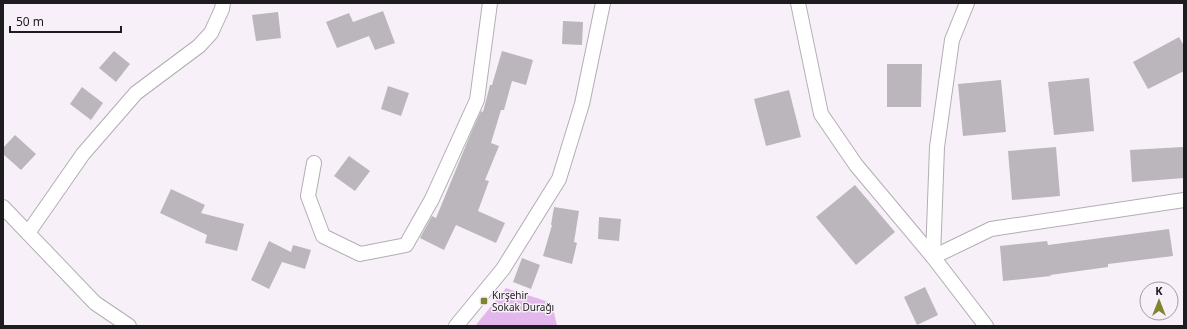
<svg xmlns="http://www.w3.org/2000/svg" width="1187" height="329" font-family="'Noto Sans',sans-serif">
  <style>
    .green { fill: #e3b7eb }
    .building { fill: #bbb5bc }
    .lines { fill: none; stroke-linecap: round; stroke-linejoin: round }
    .minor-casing { stroke: #b3adb4; stroke-width: 16 }
    .minor { stroke: #fff; stroke-width: 14 }
    .poi-dot { fill: #81842e; stroke: #f7f0f8; stroke-width: 1.5 }
    .labels { text-anchor: middle; dominant-baseline: central; stroke-width: 3; stroke-linejoin: round; paint-order: stroke }
    .poi-label { font-size: 10px; fill: #1e1c1e; stroke: #f7f0f8; text-anchor: start }
  </style>
  <rect width="100%" height="100%" fill="#f7f0f8"/>
  <!-- green -->
  <polygon class="green" points="506,288 552,303 557,326 475,326"/>
  <!-- building -->
  <g class="building">
    <polygon points="383,11 395,43 375,50 369,36 337,48 326,22 349,13 353,22"/>
    <polygon points="278,12 281,38 256,41 252,15"/>
    <polygon points="563,21 583,22 582,45 562,44"/>
    <polygon points="1179,37 1184,46 1184,71 1148,89 1133,62"/>
    <polygon points="114,51 130,64 116,82 99,68"/>
    <polygon points="502,51 533,60 526,85 512,81 504,110 501,110 491,143 499,146 485,180 489,181 478,211 505,223 496,243 456,225 444,250 420,238 432,216 436,218 471,133 481,111 483,112 490,85 492,85"/>
    <polygon points="887,64 922,64 921,107 887,107"/>
    <polygon points="1089,78 1094,131 1054,135 1048,82"/>
    <polygon points="1001,80 1006,132 963,136 958,84"/>
    <polygon points="388,86 409,93 401,116 381,109"/>
    <polygon points="82,87 103,103 91,120 70,104"/>
    <polygon points="789,90 801,137 766,146 754,99"/>
    <polygon points="15,135 36,154 21,170 3,154 3,148"/>
    <polygon points="1056,147 1060,196 1012,200 1008,151"/>
    <polygon points="1183,147 1184,178 1132,182 1130,150"/>
    <polygon points="349,156 370,171 355,191 334,176"/>
    <polygon points="855,185 895,232 856,265 816,217"/>
    <polygon points="171,189 205,205 201,213 244,224 237,251 205,243 207,235 160,213"/>
    <polygon points="554,207 579,211 574,242 577,243 572,264 543,256 552,225 551,225"/>
    <polygon points="599,217 621,219 619,241 598,239"/>
    <polygon points="1169,229 1173,256 1108,264 1108,267 1050,275 1051,276 1003,281 1000,246 1047,241 1048,245"/>
    <polygon points="269,241 291,252 293,245 311,250 305,269 282,262 269,289 251,280"/>
    <polygon points="522,258 540,265 531,289 513,282"/>
    <polygon points="925,287 938,315 917,325 904,297"/>
  </g>
  <g class="lines">
    <defs>
      <g id="minor">
        <polyline points="798,3 821,114 856,165 933,257 991,229 1184,200"/>
        <polyline points="967,3 952,40 937,147 933,257 986,326"/>
        <polyline points="314,163 308,196 323,236 360,254 406,245 432,199 477,100 490,3"/>
        <polyline points="3,207 95,303 129,326"/>
        <polyline points="28,233 83,154 136,93 199,46 211,33 222,9 223,3"/>
        <polyline points="456,326 503,269 559,179 582,104 603,3"/>
      </g>
    </defs>
    <!-- minor casing -->
    <use href="#minor" class="minor-casing"/>
    <!-- minor -->
    <use href="#minor" class="minor"/>
  </g>
  <!-- markers -->
  <rect class="poi-dot" x="480" y="297" width="8" height="8" rx="2"/>
  <g class="labels">
    <!-- poi labels -->
    <g class="poi-label">
      <text x="492" y="295">Kırşehir<tspan x="492" dy="12">Sokak Durağı</tspan></text>
    </g>
  </g>
  <!-- border -->
  <rect width="1187" height="329" fill="none" stroke="#1e1c1e" stroke-width="8"/>
  <!-- north arrow -->
  <g transform="translate(1159 301)"><circle r="19" fill="#f7f0f8" stroke="#a09ba1"/>
  <path d="M0-3L7 15L0 10L-7 15Z" fill="#81842e"/>
  <text y="-6" font-size="11" font-weight="bold" text-anchor="middle" fill="#1e1c1e">K</text>
  </g>
  <!-- scale -->
  <path d="M10 26v6h111v-6" fill="none" stroke="#1e1c1e" stroke-width="2"/>
  <text x="16" y="26" font-size="12" fill="#1e1c1e" stroke="#f7f0f8" stroke-width="3" paint-order="stroke">50 m</text>
</svg>
